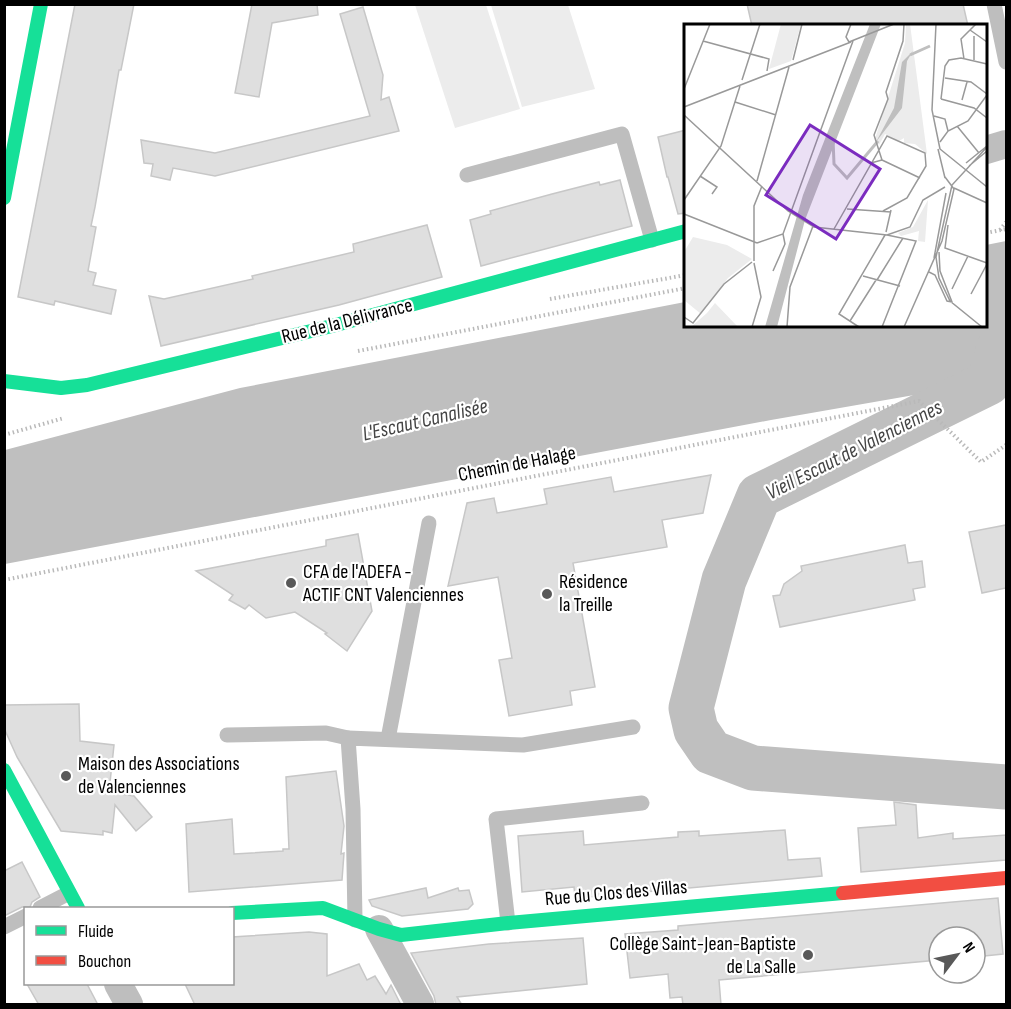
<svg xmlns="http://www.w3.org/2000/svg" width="1011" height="1009" font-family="'Sofia Sans Condensed',sans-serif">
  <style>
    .green { fill: #ececec }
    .water { fill: #bfbfbf }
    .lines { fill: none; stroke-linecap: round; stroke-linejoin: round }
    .river { stroke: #bfbfbf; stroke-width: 45 }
    .building { fill: #dfdfdf; stroke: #c7c7c7; stroke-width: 1.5 }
    .path { stroke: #b9b9b9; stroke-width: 4; stroke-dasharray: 1.5 3; stroke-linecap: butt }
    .lane { stroke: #bebebe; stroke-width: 15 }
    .street { stroke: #bebebe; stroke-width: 28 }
    .fast { stroke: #16e098; stroke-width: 14 }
    .jam { stroke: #f24e42; stroke-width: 14 }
    .poi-dot { fill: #595959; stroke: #fff; stroke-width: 2 }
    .labels { text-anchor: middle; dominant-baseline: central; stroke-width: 4.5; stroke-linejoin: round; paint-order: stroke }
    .street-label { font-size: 20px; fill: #000; stroke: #fff }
    .poi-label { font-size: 20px; fill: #000; stroke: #fff; text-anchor: start }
    .water-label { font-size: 21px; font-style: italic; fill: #444; stroke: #fff }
    .inset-river { fill: none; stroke: #bfbfbf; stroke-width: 3 }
    .inset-road { fill: none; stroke: #999; stroke-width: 1.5 }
    .view { fill: #7b2cbf; fill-opacity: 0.15; stroke: #7b2cbf; stroke-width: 3 }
    .inset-edge { fill: none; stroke: #000; stroke-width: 3 }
  </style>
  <rect width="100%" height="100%" fill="#fff"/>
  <!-- green -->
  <g class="green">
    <polygon points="418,4 486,5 520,109 455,128 415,5"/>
    <polygon points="491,5 568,5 595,89 522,107"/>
  </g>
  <!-- water -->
  <polygon class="water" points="1006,241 1006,379 771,420 5,564 5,450 240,388 685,302 686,326 986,326 986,245"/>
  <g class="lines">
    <!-- river -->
    <polyline class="river" points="1006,327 988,383 759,496 724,580 691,708 696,730 711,752 753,768 1006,787"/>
  </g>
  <!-- building -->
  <g class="building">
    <polygon points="75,4 134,4 121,70 119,70 95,207 91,226 96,227 88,271 96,273 93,285 116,290 111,314 55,301 54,305 18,297"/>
    <polygon points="252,4 317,4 318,15 272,23 259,97 235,93"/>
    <polygon points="747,4 963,4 968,26 752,26"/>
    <polygon points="363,7 383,75 381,100 389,97 399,131 215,176 173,168 170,180 151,176 153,164 144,163 141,140 215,153 370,116 340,14"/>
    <polygon points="686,130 686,213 678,214 668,177 667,177 658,137"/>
    <polygon points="620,180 632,226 481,266 470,220 491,214 490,211 552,194 599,182 600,185"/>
    <polygon points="427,225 442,277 339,305 161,346 149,296 164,299 253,279 252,276 354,252 353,244"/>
    <polygon points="711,475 703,513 662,520 667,547 573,563 595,687 570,691 572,705 509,716 499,660 512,658 498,577 448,586 467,503 494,498 497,513 547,504 544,489 611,477 614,492"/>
    <polygon points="1006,525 1006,588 982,593 969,532"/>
    <polygon points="358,534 372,611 347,651 325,634 327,633 295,612 266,618 249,605 245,609 229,600 233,595 196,571 326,546 326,540"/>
    <polygon points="905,545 908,563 922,561 925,587 913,589 915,600 780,627 773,596 780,595 784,584 802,571 801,566"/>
    <polygon points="79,704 80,741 114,745 109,792 134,796 152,817 136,831 115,805 112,833 103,831 103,835 61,831 17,757 4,728 4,705"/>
    <polygon points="336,771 344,826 341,854 344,853 342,880 189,892 186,824 232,819 234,854 283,851 283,849 289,849 286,777"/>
    <polygon points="894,802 916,805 918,838 953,833 953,839 1006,835 1006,860 861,872 858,828 896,825"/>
    <polygon points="785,830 788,860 820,858 822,876 589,897 589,895 575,896 574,887 522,892 518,836 583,831 584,845 678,837 678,832 699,831 699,836"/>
    <polygon points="22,862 40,897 32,902 30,907 22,907 4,916 4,871"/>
    <polygon points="426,888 428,898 458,888 459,891 469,890 473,904 468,909 402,916 372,906 369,900"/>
    <polygon points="998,898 1003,954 975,957 975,937 939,937 939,960 719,980 721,1005 683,1005 682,997 670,998 668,974 630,978 625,934 678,930 678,926"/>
    <polygon points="309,932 327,934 327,976 359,964 367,980 375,976 386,994 391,985 401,1005 195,1005 185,984 232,984 232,937"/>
    <polygon points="583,938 587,984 457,997 462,1005 436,1005 434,996 411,953 489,944"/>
    <polygon points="27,984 87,984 98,1005 39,1005"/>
  </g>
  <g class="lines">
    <!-- path -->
    <g class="path">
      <polyline points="1000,230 1006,222"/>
      <polyline points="986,233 1006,229"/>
      <polyline points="550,299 686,275"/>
      <polyline points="358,351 686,288"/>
      <polyline points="4,435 64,418"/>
      <polyline points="4,580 919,401 981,462 1006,445"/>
    </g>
    <!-- lane -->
    <g class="lane">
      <polyline points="994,4 1006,62"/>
      <polyline points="467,175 622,134 652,240"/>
      <polyline points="227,735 326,733 348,738"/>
      <polyline points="388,739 429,523"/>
      <polyline points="40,908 69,893"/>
      <polyline points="355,920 353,809 348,738 523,745 633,727"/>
      <polyline points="508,923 496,819 642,803"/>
      <polyline points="4,927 26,916"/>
    </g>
    <!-- street -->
    <g class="street">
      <polyline points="986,150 1006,144"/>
      <polyline points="379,929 420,1004"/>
      <polyline points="118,984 129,1004"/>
    </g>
    <!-- fast -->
    <g class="fast">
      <polyline points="4,198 41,4"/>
      <polyline points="4,381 61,388 87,385 332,326 686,231"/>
      <polyline points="4,770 78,908"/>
      <polyline points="232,913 323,908 379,929 401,935 508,923 843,893"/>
    </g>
    <!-- jam -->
    <polyline class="jam" points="843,893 1006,878"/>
  </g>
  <!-- markers -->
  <g class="poi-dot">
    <circle cx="291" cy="583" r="6"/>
    <circle cx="547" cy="594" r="6"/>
    <circle cx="66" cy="776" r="6"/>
    <circle cx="808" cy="955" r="6"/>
  </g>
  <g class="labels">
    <!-- street labels -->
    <g class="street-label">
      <text transform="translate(347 321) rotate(-14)">Rue de la Délivrance</text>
      <text transform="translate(517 464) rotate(-11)">Chemin de Halage</text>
      <text transform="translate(616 893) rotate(-5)">Rue du Clos des Villas</text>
    </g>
    <!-- poi labels -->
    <g class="poi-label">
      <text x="303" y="572">CFA de l'ADEFA -<tspan x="303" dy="23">ACTIF CNT Valenciennes</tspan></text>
      <text x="559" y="582">Résidence<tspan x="559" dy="23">la Treille</tspan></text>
      <text x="78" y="764">Maison des Associations<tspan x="78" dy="23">de Valenciennes</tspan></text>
      <text x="796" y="944" text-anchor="end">Collège Saint-Jean-Baptiste<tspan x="796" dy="23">de La Salle</tspan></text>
    </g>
    <!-- water labels -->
    <g class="water-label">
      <text transform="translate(425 420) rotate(-13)">L'Escaut Canalisée</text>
      <text transform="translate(854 450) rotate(-27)">Vieil Escaut de Valenciennes</text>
    </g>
  </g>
  <!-- overview -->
  <g transform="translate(684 24)">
    <rect width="303" height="303" fill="#fff"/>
    <path d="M 97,0 L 117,0 L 107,37 L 85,45 ZM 222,0 L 226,0 L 243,130 L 231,120 L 220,119 L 220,114 L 215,117 L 201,110 L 195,121 L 191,115 L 221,19 ZM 244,176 L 241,218 L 234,217 L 235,207 L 217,212 L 214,209 L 229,203 ZM 9,213 L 43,221 L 68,235 L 44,254 L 17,290 L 0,276 L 0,228 ZM 31,279 L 54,303 L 7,303 L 23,289 Z" fill="#ececec"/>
    <path d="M 186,0 L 197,0 L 121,196 L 93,303 L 81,303 L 119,171 ZM 229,27 L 223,37 L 218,84 L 192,118 L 210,84 L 218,38 Z" fill="#bfbfbf"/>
    <path class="inset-river" d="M 226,31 L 246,22M 149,115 L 150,140 L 163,154 L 194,117"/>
    <path class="inset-road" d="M 167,0 L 162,13 L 165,18 L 210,0M 252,0 L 248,86 L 256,125M 286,6 L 303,18M 290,12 L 290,36M 19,17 L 85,35 L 83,47M 280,35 L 277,15 L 292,0M 109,36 L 118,0M 261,54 L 287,58 L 303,70M 58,56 L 76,0M 0,65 L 26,0M 257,75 L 261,42 L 265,36 L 277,34 L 303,40M 257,75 L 290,84 L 303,94M 278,76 L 283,58M 51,78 L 92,91M 0,83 L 167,18M 0,91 L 104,187 L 130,203 L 203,211 L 226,203 L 239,176 L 261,163M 250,92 L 261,95 L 264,107M 273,102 L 295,129M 256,118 L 264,107 L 284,97 L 303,71M 254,125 L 261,154M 256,125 L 303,163M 198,136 L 236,154M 187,139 L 198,136 L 190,111 L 204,75 L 202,68 L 219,17 L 220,0M 282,139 L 303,122M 285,142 L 303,127M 16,152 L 33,163 L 28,170M 73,157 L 105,43M 270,164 L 303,179M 0,176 L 37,122 L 56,62M 163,185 L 207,188M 0,190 L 73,219M 264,201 L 261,224 L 303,239M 150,205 L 203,112 L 241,129 L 242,142 L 223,174 L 199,187M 202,208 L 207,186M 73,219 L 99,210 L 169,17M 250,234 L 262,169M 70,237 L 70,182 L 78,162M 89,247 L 101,220 L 99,210M 245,248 L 251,251 L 263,277 L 268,278 L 256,247 L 255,228M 179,252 L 216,262M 193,256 L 219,214M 268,265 L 284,232M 287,270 L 303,240M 0,293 L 9,299 L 40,260 L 68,238M 166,297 L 192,256M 68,303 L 77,273 L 70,239M 103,303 L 106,263 L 129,202M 175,303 L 155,290 L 201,211M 198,303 L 232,217 L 203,211M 220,303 L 258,217 L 270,165 L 261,153M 298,303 L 266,277 L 255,254 L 252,233 L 268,161 L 303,123"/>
    <path class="view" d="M 126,101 L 196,145 L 152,215 L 82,171 Z"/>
    <rect width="303" height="303" class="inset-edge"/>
  </g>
  <!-- border -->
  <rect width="1011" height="1009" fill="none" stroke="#000000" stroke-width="12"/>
  <!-- legend -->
  <rect x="24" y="907" width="210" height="78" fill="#ffffff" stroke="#999999" stroke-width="1.5"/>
  <rect x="36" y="926" width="30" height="9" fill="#16e098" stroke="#999999" stroke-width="1.5"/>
  <text x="78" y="937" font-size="18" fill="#000000">Fluide</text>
  <rect x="36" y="956" width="30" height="9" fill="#f24e42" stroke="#999999" stroke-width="1.5"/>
  <text x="78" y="967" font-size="18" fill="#000000">Bouchon</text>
  <!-- north arrow -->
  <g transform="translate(957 955) rotate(58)"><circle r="28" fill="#ffffff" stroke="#999999" stroke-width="1.5"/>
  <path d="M0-4.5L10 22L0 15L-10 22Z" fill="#595959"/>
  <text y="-9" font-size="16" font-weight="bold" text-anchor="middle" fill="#000000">N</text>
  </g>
</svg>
